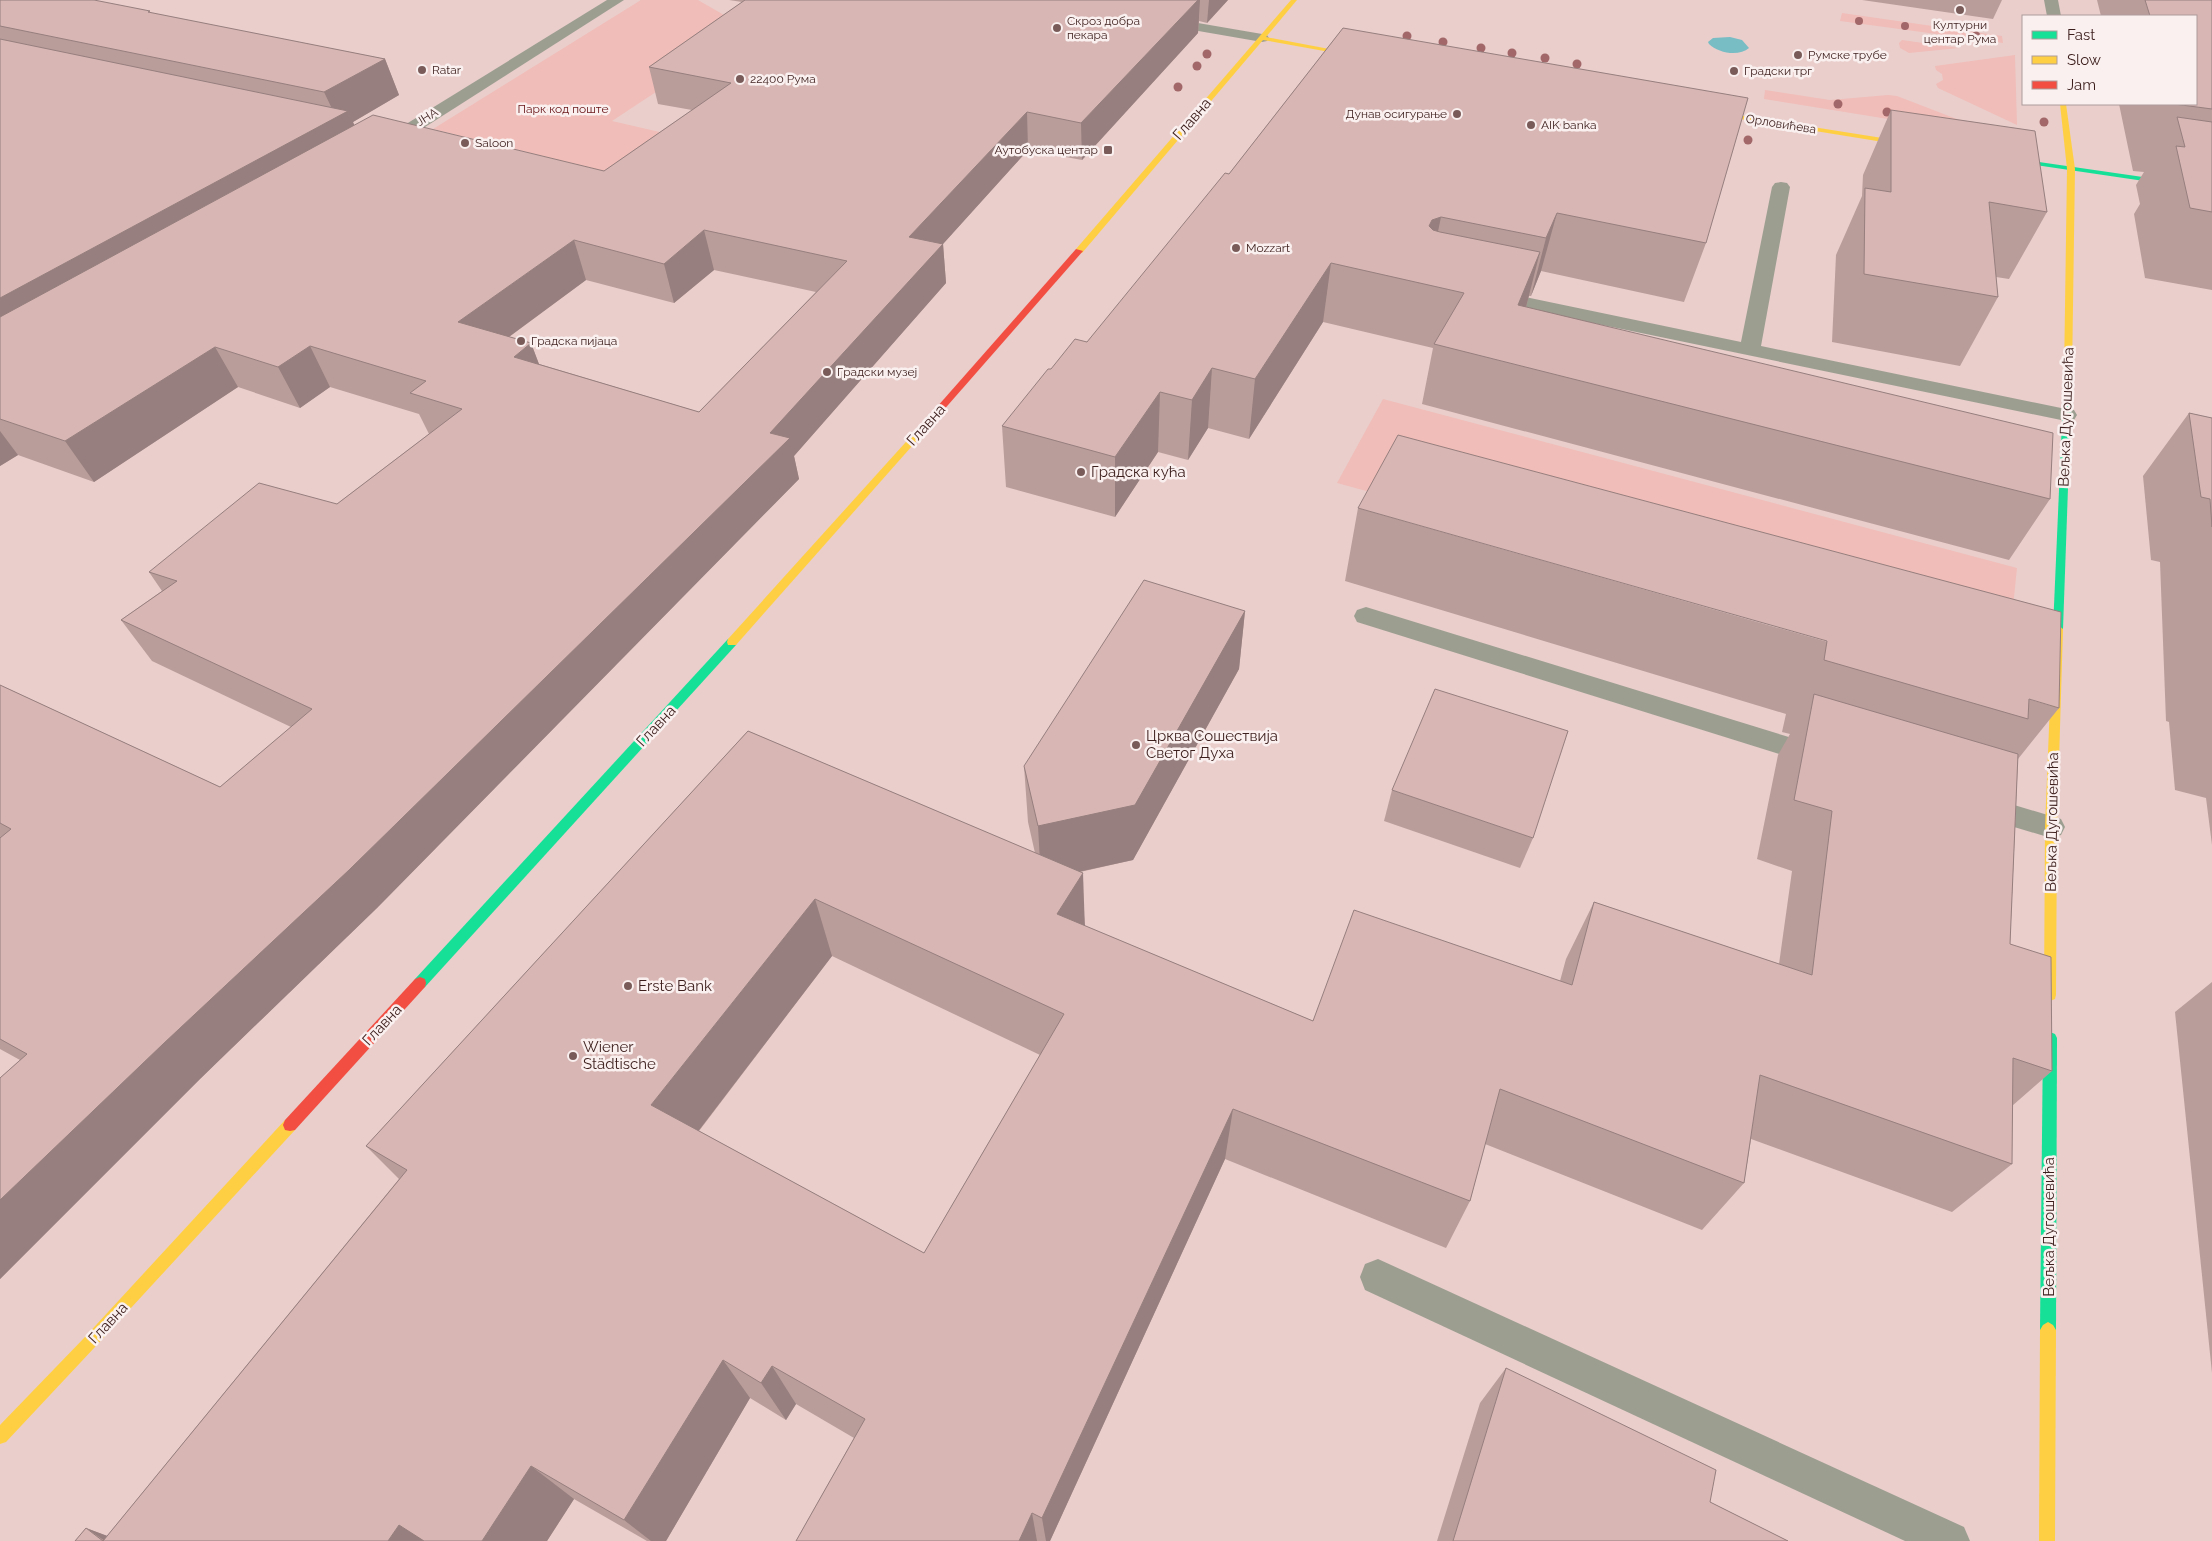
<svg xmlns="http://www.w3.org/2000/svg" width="2212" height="1541" font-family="Raleway,sans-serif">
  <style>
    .green { fill: #f1bdb8 }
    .water { fill: #78bdc4 }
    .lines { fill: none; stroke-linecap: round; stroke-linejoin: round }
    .lane { fill: #9c9e90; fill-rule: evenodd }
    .street { fill: #9c9e90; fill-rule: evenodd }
    .fast { fill: #16e098; fill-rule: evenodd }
    .slow { fill: #ffcf43; fill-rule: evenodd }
    .jam { fill: #f24e42; fill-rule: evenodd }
    .tree { fill: #a26768 }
    .wall { fill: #b99d9b; fill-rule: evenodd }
    .shaded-wall { fill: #967f7e }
    .building { fill: #d7b6b4; stroke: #967f7e; fill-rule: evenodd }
    .poi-dot { fill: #795c5a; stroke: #f9f0ef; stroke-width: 2 }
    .labels { text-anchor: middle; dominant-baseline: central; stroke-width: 5; stroke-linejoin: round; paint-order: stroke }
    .far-poi-label { font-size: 12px; fill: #3c1e1c; stroke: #f9f0ef; text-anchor: start }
    .far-park-label { font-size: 12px; fill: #681316; stroke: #f9f0ef }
    .far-street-label { font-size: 12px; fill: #3c1e1c; stroke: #f9f0ef }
    .street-label { font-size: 15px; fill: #3c1e1c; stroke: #f9f0ef }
    .poi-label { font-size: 15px; fill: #3c1e1c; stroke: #f9f0ef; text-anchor: start }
  </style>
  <rect width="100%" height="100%" fill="#e9cecc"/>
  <!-- green -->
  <g class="green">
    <polygon points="641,0 698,0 750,30 612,121 690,139 636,180 433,129"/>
    <polygon points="1842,13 2002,36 2003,43 1840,21"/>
    <polygon points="1902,40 1959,48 1909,53 1900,48 1899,43"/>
    <polygon points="2015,55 2017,125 1938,88 1936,84 1943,80 1942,74 1936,70 1935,66"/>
    <polygon points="1765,90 1830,100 1888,95 1897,96 2006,138 1764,99"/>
    <polygon points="1383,399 2017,568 2007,666 1337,483"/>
  </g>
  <!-- water -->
  <path class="water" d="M 1730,37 L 1742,40 L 1749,48 C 1739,57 1718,53 1709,44 L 1708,42 L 1713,38 Z"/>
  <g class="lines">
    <!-- lane -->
    <g class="lane">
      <polygon points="1781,182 1787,183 1790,187 1761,346 2066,409 2074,410 2077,415 2074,420 2066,421 1491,302 1484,300 1481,296 1484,292 1491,290 1741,342 1772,187 1775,183"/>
      <polygon points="1366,607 1828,749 1832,756 1828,763 1818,766 1357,622 1354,616 1357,610"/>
      <polygon points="1981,795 2061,819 2065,827 2061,835 2051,838 1971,814 1967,806 1971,798"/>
      <polygon points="1378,1259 1964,1527 1970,1541 1905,1541 1365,1290 1360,1277 1365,1264"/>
    </g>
    <!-- street -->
    <g class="street">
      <polygon points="607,0 624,0 389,150 377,150 375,146 377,142"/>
      <polygon points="2044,0 2058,0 2061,16 2047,16"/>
      <polygon points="1163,17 1262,34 1267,35 1269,38 1267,41 1262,42 1158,24 1156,21 1158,18"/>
    </g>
    <!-- fast -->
    <g class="fast">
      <polygon points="2004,157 2212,187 2212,191 2002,160 2001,159"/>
      <polygon points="2068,372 2072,375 2063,629 2058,633 2053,629 2064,375"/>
      <polygon points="732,638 736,639 737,642 736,645 425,987 420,989 415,987 414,983 415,979 728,639"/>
      <polygon points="2050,1032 2055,1034 2057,1038 2056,1330 2053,1335 2048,1338 2043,1335 2040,1330 2043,1038 2045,1034"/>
    </g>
    <!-- slow -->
    <g class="slow">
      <polygon points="1291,0 1297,0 1266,37 1361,55 1364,57 1363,58 1263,40 1082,253 1076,253 1076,249"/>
      <polygon points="2060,104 2066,104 2075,169 2072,375 2068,378 2064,375 2067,169"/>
      <polygon points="1705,110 1914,143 1917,145 1914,147 1703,113 1703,111"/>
      <polygon points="917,432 920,433 920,437 736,645 728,645 727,642 728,639 914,433"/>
      <polygon points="2058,625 2063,629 2057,827 2056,995 2055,999 2050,1001 2045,999 2044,995 2045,827 2053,629"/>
      <polygon points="290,1119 295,1120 297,1125 295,1130 95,1347 6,1442 0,1444 0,1425 85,1337 285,1120"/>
      <polygon points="2048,1322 2053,1325 2056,1330 2055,1541 2039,1541 2040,1330 2043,1325"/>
    </g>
    <!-- jam -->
    <g class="jam">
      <polygon points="1076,249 1083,251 920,437 914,437 914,433"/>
      <polygon points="420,977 425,979 426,983 425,987 295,1130 290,1131 285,1130 283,1125 285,1120 415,979"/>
    </g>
  </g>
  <!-- trees -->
  <g class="tree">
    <circle cx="1859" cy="21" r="4"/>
    <circle cx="1905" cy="26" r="4"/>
    <circle cx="1407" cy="36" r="4.5"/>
    <circle cx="1976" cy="36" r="4.5"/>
    <circle cx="1443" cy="42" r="4.5"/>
    <circle cx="1481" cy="48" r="4.5"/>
    <circle cx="1512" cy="53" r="4.5"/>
    <circle cx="1207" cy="54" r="4.5"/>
    <circle cx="1545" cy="58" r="4.5"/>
    <circle cx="1577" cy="64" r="4.5"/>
    <circle cx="1197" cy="66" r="4.5"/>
    <circle cx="1178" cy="87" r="4.5"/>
    <circle cx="1838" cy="104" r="4.5"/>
    <circle cx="1887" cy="112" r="4.5"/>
    <circle cx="2044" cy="122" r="4.5"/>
    <circle cx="1748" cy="140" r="4.5"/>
  </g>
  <!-- wall -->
  <g class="wall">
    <path d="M 0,0 L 151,13 L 385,59 L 399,95 L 353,122 L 354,125 L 604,171 L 692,110 L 658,104 L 649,67 L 742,2 L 729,0 L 1228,0 L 1207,23 L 1199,21 L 1198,33 L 1082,160 L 1028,150 L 943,244 L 946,283 L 794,456 L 799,479 L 377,908 L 201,1078 L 0,1279 L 0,1078 L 20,1060 L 0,1049 L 0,685 L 220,787 L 291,727 L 152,661 L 121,620 L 162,591 L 149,572 L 337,504 L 429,434 L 419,414 L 330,387 L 300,408 L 238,387 L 94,482 L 18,455 L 0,466 ZM 714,270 L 816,292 L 699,412 L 539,364 L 531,343 L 509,337 L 586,280 L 674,303 Z"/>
    <polygon points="1862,0 2002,0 1993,19"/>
    <polygon points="2097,0 2212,0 2212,290 2145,278 2134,214 2140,204 2136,185 2144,172 2133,171 2119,104 2196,104 2196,16 2101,16"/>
    <polygon points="1343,28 1706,243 1684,302 1541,271 1531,296 1529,296 1526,307 2050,499 2009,560 1422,404 1433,348 1323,322 1249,439 1208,428 1188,460 1158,452 1115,517 1006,487 1002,426 1051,369 1087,342 1229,174"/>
    <polygon points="1891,110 2047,212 2009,279 1996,277 1998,297 1960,366 1832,342 1836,255 1862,196 1863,175"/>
    <polygon points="2189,413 2212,418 2212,845 2206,798 2175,790 2169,722 2166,721 2160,562 2151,560 2143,476"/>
    <path d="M 1358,508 L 2059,708 L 2018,759 L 2010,944 L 2052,1071 L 2012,1106 L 2012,1164 L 1952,1212 L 1751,1139 L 1744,1183 L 1702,1230 L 1485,1144 L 1470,1201 L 1446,1248 L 1225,1159 L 1050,1541 L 796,1541 L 854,1438 L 796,1404 L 786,1420 L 750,1398 L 666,1541 L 647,1541 L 574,1499 L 547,1541 L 75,1541 L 86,1528 L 107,1536 L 399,1179 L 366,1146 L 748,731 L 1035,853 L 1028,822 L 1024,766 L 1245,611 L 1239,669 L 1133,860 L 1080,872 L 1085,926 L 1313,1021 L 1560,981 L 1566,959 L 1594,902 L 1779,964 L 1792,871 L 1757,859 L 1778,755 L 1790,734 L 1782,732 L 1786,714 L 1345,581 ZM 832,956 L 1040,1055 L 924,1253 L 699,1131 Z"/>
    <polygon points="1392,790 1533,838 1520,868 1384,821"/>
    <polygon points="2212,982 2212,1373 2175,1012"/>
    <polygon points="1506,1368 1710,1502 1788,1541 1437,1541 1480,1403"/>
  </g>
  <!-- shaded-wall -->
  <g class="shaded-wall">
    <polygon points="1198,0 1200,0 1198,33 1082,160 1081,123"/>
    <polygon points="1209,0 1228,0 1207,23"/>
    <polygon points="385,59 399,95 353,122 364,148 0,353 0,298 336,117 324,92"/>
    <polygon points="1027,112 1028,150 943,244 946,283 794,456 799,479 377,908 201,1078 0,1279 0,1200 770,433 909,237"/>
    <polygon points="1557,213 1541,271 1531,296 1546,238"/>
    <polygon points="1441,217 1429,275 1420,278 1418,284 1429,226 1432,220"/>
    <polygon points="704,230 714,270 674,303 664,264"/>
    <polygon points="574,240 586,280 475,362 458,322"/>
    <polygon points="1540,252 1525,311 1518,305"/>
    <polygon points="1331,263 1323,322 1249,439 1255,379"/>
    <polygon points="531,343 546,383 514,357"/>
    <polygon points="310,346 330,387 300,408 278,367"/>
    <polygon points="215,347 238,387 94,482 65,441"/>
    <polygon points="1212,368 1208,428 1188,460 1192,400"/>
    <polygon points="1160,392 1158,452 1115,517 1115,457"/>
    <polygon points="0,431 18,455 0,466"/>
    <polygon points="1245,611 1239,669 1133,860 1041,880 1038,826"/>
    <polygon points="1083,873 1085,931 1057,914"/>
    <polygon points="815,899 832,956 680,1155 651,1105"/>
    <polygon points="1233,1109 1225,1159 1050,1541 1046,1541 1042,1518"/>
    <polygon points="723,1360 750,1398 666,1541 651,1541 624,1520"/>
    <polygon points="772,1366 796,1404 786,1420 761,1383"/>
    <polygon points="531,1466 574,1499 547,1541 482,1541"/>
    <polygon points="1032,1513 1037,1541 1019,1541"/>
    <polygon points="399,1525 429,1541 388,1541"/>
    <polygon points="86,1528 121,1541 105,1541"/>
  </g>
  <!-- building -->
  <g class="building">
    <polygon points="0,0 94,0 150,11 148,12 385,59 324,92 0,26"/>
    <path d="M 745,0 L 1198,0 L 1081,123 L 1027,112 L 909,237 L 943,244 L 770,433 L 790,438 L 349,870 L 163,1044 L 0,1200 L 0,1078 L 27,1054 L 0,1039 L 0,838 L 11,829 L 0,823 L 0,685 L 220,787 L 312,709 L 121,620 L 177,581 L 149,572 L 259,483 L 337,504 L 462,409 L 410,393 L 426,381 L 310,346 L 278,367 L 215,347 L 65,441 L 0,419 L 0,317 L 373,115 L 604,171 L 731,83 L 649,67 ZM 704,230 L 847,261 L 699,412 L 514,357 L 531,343 L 458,322 L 574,240 L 664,264 Z"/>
    <polygon points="2145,0 2212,0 2212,109 2174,104 2196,104 2196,16 2150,16"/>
    <polygon points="1343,28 1748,98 1706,243 1557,213 1546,238 1441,217 1432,220 1429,226 1433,230 1440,232 1540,252 1518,305 2053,433 2050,499 1434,344 1464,293 1331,263 1255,379 1212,368 1192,400 1160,392 1115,457 1002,426 1048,369 1051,369 1075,339 1087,342 1225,173 1229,174"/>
    <polygon points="0,39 348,111 0,298"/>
    <polygon points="1891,110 2035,131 2047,212 1989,202 1998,297 1864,274 1865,188 1891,192"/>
    <polygon points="2177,117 2212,122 2212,212 2190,208 2176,146 2185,147"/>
    <polygon points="2189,413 2212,418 2212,527 2210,499 2201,497"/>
    <polygon points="1398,435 2061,612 2059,708 2029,699 2028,719 1824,660 1827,641 1358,508"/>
    <polygon points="1144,580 1245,611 1135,805 1038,826 1024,766"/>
    <polygon points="1435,689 1568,731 1533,838 1392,790"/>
    <path d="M 1814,694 L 2018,754 L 2010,944 L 2051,957 L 2052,1071 L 2013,1058 L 2012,1164 L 1760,1075 L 1744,1183 L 1500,1089 L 1470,1201 L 1233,1109 L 1042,1518 L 1032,1513 L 1019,1541 L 796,1541 L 865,1419 L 772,1366 L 761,1383 L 723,1360 L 624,1520 L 531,1466 L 482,1541 L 424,1541 L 399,1525 L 388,1541 L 75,1541 L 86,1528 L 103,1541 L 407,1170 L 366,1146 L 748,731 L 1083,873 L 1057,914 L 1313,1021 L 1354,910 L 1572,985 L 1594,902 L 1812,975 L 1832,811 L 1794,800 ZM 815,899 L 1064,1014 L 924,1253 L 651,1105 Z"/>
    <polygon points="1506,1368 1716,1470 1710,1502 1788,1541 1453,1541"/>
  </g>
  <!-- markers -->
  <g class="poi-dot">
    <circle cx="1960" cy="10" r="5"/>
    <circle cx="1057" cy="28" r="5"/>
    <circle cx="1798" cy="55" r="5"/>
    <circle cx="422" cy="70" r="5"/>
    <circle cx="1734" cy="71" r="5"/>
    <circle cx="740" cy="79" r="5"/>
    <circle cx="1457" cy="114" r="5"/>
    <circle cx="1531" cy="125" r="5"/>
    <circle cx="465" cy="143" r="5"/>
    <rect x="1103" y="145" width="10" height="10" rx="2.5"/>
    <circle cx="1236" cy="248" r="5"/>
    <circle cx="521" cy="341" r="5"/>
    <circle cx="827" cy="372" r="5"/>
    <circle cx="1081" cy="472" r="5"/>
    <circle cx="1136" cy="745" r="5"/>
    <circle cx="628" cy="986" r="5"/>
    <circle cx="573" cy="1056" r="5"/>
  </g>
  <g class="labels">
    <!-- far-poi labels -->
    <g class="far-poi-label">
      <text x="1067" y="21">Скроз добра<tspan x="1067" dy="14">пекара</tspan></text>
      <text x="1960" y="25" text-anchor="middle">Културни<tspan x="1960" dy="14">центар Рума</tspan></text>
      <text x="1808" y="55">Румске трубе</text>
      <text x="432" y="70">Ratar</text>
      <text x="1744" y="71">Градски трг</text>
      <text x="750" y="79">22400 Рума</text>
      <text x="1447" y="114" text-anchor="end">Дунав осигурање</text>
      <text x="1541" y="125">AIK banka</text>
      <text x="475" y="143">Saloon</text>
      <text x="1098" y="150" text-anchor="end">Аутобуска центар</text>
      <text x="1246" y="248">Mozzart</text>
      <text x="531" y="341">Градска пијаца</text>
      <text x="837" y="372">Градски музеј</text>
    </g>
    <!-- far-park labels -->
    <g class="far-park-label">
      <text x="563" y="109">Парк код поште</text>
    </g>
    <!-- far-street labels -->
    <g class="far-street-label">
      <text transform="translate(427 117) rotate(-32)">ЈНА</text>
      <text transform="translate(1781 124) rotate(9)">Орловићева</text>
    </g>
    <!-- street labels -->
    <g class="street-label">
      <text transform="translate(1192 119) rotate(-49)">Главна</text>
      <text transform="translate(2066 417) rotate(-88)">Вељка Дугошевића</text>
      <text transform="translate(926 425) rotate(-48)">Главна</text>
      <text transform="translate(656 726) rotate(-47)">Главна</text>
      <text transform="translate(2052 822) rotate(-89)">Вељка Дугошевића</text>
      <text transform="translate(382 1025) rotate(-47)">Главна</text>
      <text transform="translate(2049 1227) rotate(-90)">Вељка Дугошевића</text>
      <text transform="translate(108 1323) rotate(-47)">Главна</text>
    </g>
    <!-- poi labels -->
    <g class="poi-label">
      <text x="1091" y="472">Градска кућа</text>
      <text x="1146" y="736">Црква Сошествија<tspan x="1146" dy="17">Светог Духа</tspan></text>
      <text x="638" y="986">Erste Bank</text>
      <text x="583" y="1047">Wiener<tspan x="583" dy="17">Städtische</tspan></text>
    </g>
  </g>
  <!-- legend -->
  <rect x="2022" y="15" width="175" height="90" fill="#f9f0ef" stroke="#ad9c9b"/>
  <rect x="2032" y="31" width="25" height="8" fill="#16e098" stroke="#ad9c9b"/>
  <text x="2067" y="40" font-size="15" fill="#3c1e1c">Fast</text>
  <rect x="2032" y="56" width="25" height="8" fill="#ffcf43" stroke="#ad9c9b"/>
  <text x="2067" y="65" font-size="15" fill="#3c1e1c">Slow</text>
  <rect x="2032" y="81" width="25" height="8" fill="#f24e42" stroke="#ad9c9b"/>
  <text x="2067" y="90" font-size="15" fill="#3c1e1c">Jam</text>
</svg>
